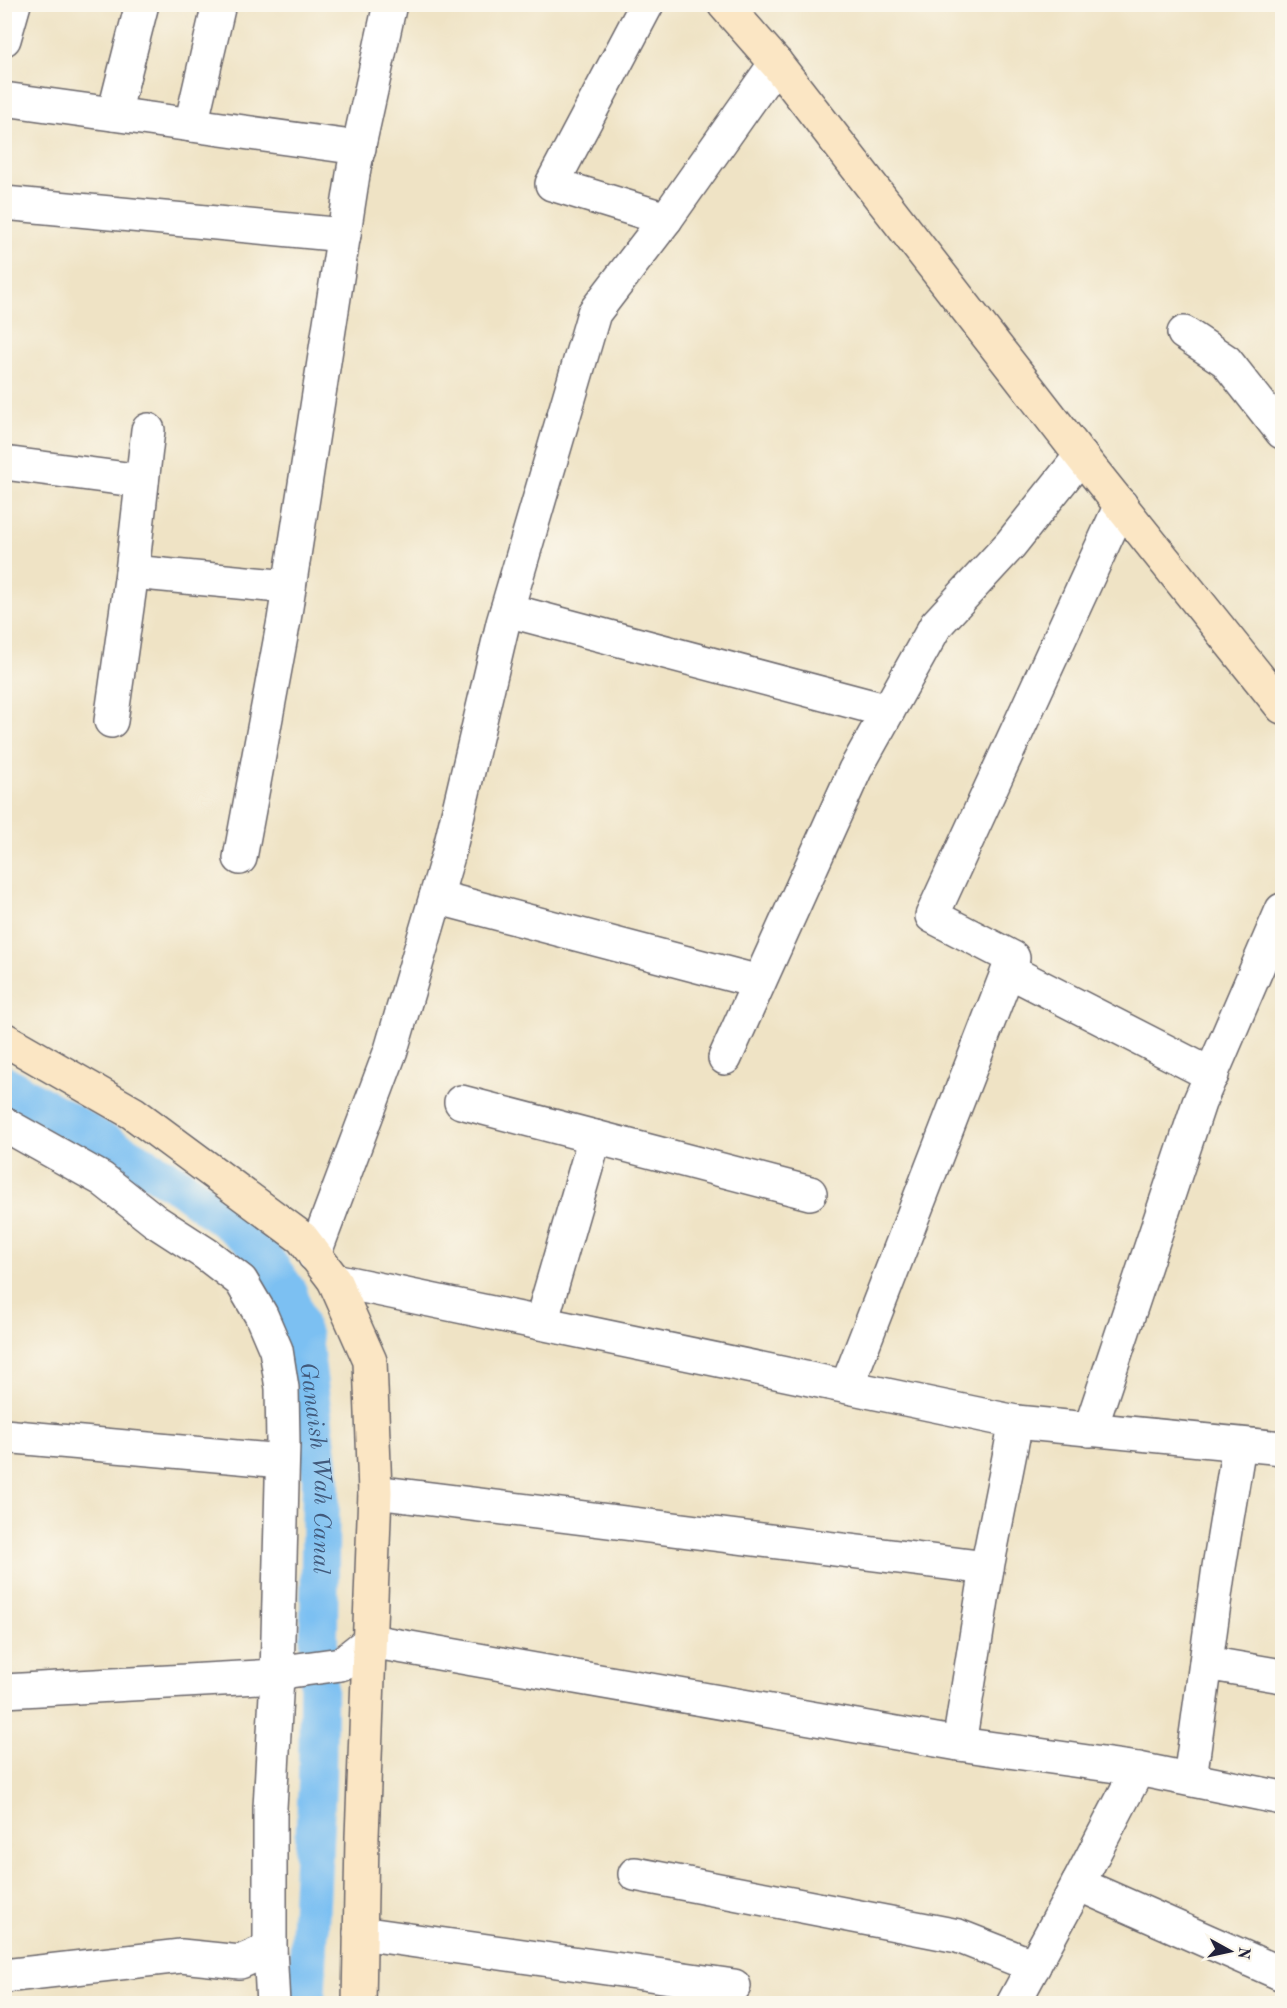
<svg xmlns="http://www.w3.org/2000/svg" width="1287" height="2008" font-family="'Old Standard TT',serif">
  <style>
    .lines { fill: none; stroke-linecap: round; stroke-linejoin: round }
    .canal { stroke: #7bc0f2; stroke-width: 38 }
    .street-casing { stroke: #6a666b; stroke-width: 36 }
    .secondary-casing { stroke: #6a666b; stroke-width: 36 }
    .street { stroke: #fff; stroke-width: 33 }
    .secondary { stroke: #fbe6c4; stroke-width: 33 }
    .labels { text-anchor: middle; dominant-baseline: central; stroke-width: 5; stroke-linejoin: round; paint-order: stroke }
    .water-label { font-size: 24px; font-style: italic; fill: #41597b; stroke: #fbf7ec }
  </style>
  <rect width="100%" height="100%" fill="#fbf7ec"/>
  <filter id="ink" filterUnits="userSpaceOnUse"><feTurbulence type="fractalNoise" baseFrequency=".0167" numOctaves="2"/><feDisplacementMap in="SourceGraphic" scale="12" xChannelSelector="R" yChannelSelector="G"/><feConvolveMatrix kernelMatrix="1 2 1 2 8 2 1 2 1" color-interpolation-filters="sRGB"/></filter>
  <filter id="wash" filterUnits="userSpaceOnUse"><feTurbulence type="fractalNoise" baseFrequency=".008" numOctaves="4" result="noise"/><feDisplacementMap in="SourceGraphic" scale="24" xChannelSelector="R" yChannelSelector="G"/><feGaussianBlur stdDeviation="1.35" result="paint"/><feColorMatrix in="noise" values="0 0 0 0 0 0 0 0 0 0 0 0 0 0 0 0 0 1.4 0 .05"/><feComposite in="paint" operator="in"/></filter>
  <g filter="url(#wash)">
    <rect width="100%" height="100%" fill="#efe3c5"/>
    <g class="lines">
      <!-- canal -->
      <path class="canal" id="s1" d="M 4,1084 L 182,1187 L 252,1240 L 288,1292 L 303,1338 L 321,1478 L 317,1783 L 306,2004"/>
    </g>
  </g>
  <g filter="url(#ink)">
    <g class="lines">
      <defs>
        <g id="street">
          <polyline points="647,4 552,184 666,219"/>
          <polyline points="4,39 14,4"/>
          <polyline points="4,99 359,148"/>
          <polyline points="114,114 142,4"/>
          <polyline points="191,125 219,4"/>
          <polyline points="4,203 344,235"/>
          <polyline points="1184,333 1226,361 1282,432"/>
          <polyline points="4,463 142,481"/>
          <polyline points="132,572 289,587"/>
          <polyline points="507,610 888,711"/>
          <polyline points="111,721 132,572 148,430"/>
          <polyline points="240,858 284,620 354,168 390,4"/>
          <polyline points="436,897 759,982"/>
          <polyline points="1009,971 1212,1075"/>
          <polyline points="725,1058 855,770 936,625 1010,545 1081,456"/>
          <polyline points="461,1102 810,1193"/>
          <polyline points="4,1124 102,1179 155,1221 206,1254 241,1281 261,1315 276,1350 282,1388 283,1443 277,1676 270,1808 270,1949 273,2004"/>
          <polyline points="314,1255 391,1050 448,856 503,623 594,313 666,219 776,63"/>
          <polyline points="334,1280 1016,1422 1282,1448"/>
          <polyline points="541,1323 595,1137"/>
          <polyline points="847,1386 1013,958 932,916 1121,505"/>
          <polyline points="1090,1430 1199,1103 1282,910"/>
          <polyline points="4,1436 282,1461"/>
          <polyline points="375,1492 987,1568"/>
          <polyline points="1206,1663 1282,1676"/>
          <polyline points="4,1691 277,1676 290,1671 341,1664 370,1641 959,1744 1138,1769 1282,1798"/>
          <polyline points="959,1744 987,1568 1016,1422"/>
          <polyline points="1190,1779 1219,1567 1239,1445"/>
          <polyline points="635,1874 958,1936 1034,1966"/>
          <polyline points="1078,1884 1282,1974"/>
          <polyline points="360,1933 734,1986"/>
          <polyline points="4,1976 181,1956 240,1962 270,1949"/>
          <polyline points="1013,2004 1078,1884 1138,1769"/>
        </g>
        <g id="secondary">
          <polyline points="724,4 776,63 1081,456 1282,707"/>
          <polyline points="4,1039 133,1113 302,1238 334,1280 370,1361 375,1492 362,1837 359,2004"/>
        </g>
      </defs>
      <!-- street casing -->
      <use href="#street" class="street-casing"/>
      <!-- secondary casing -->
      <use href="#secondary" class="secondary-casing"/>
      <!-- street -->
      <use href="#street" class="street"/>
      <!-- secondary -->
      <use href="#secondary" class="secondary"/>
    </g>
  </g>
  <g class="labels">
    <!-- water labels -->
    <g class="water-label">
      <text stroke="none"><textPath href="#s1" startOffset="536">Ganaish Wah Canal</textPath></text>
    </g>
  </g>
  <!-- margin -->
  <rect width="1287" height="2008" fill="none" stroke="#fbf7ec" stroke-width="24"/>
  <!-- north arrow -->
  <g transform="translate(1230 1951) rotate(98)" stroke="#fbf7ec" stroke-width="4.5" paint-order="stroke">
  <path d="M0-4.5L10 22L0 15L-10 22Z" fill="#22223b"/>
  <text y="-9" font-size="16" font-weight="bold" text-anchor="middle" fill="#22223b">N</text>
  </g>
</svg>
